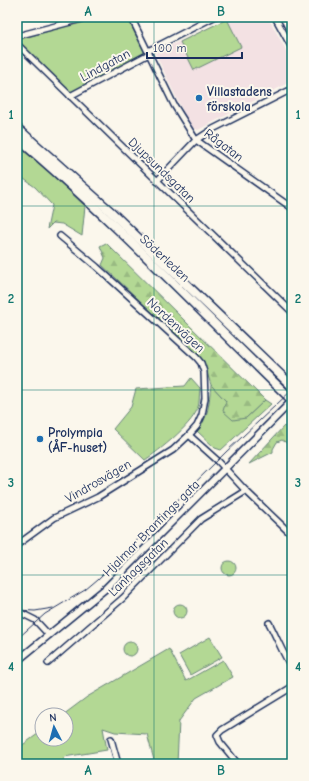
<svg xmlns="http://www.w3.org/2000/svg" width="309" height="781" font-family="'Comic Neue',sans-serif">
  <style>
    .built { fill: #f3e1e3 }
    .green { fill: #b3d894; stroke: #678479 }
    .forest { fill: url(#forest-firs); stroke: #678479 }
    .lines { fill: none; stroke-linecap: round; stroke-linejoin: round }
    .minor-casing { stroke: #1b2f5e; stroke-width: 8 }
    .tertiary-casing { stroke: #1b2f5e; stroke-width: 9 }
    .trunk-casing { stroke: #1b2f5e; stroke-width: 11 }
    .minor { stroke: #fbf7ec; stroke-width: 5 }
    .tertiary { stroke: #fbf7ec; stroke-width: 6 }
    .trunk { stroke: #fbf7ec; stroke-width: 8 }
    .tram { stroke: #1b2f5e; stroke-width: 1 }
    .grid { fill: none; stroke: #0f766e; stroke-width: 1; stroke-opacity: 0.55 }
    .poi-dot { fill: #1f6fb2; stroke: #fbf7ec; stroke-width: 1.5 }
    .labels { text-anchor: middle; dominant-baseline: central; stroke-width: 4; stroke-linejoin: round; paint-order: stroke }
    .street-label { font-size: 13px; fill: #1b2f5e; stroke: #fbf7ec }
    .poi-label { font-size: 13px; font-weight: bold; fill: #1b2f5e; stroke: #fbf7ec; text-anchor: start }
    .neatline { fill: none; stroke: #0f766e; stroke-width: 1.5 }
    .grid-label { font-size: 13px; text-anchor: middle; font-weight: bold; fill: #0f766e }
  </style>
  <defs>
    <pattern id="forest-firs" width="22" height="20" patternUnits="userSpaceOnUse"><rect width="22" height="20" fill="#b3d894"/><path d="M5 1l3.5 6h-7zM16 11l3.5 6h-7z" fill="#99ba82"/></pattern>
  </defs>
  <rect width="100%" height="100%" fill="#fbf7ec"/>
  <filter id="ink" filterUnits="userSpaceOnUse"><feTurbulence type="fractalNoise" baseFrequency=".025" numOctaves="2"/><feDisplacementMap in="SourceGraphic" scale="8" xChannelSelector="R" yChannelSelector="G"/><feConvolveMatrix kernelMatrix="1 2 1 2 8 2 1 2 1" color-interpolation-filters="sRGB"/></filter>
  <g filter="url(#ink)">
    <!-- built -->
    <polygon class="built" points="229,17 268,17 292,61 292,81 198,130 190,126 155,53"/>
    <!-- green -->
    <g class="green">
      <polygon points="99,17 127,17 145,53 71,92 17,40"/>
      <polygon points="227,19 241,47 194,70 180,42"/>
      <polygon points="17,145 49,172 85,206 82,236 62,224 53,223 47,229 52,205 35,187 17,174"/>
      <path d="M 191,378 L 200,388 C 199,394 200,404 197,410 C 190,426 160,450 145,460 L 113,429 L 131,407 L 136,389 L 185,386 Z"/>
      <path d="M 211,385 L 226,401 L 246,418 L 265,400 L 271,404 L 221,450 L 215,448 L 197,431 C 209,418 209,402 211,385 Z"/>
      <circle cx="229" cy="568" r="7"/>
      <circle cx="180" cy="611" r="7"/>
      <polygon points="210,637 222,657 190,675 179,655"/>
      <circle cx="130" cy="649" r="7"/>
      <polygon points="169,649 186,681 223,660 233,677 196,698 179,721 177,764 155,764 147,734 115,732 103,728 107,750 64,757 64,764 17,764 17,749 42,731 42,739 66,739 66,715 63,715 87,697"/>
    </g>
    <!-- forest -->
    <g class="forest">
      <polygon points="106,243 265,400 246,418 233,420 223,411 226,401 211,385 203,360 102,265 105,258 100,246"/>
      <polygon points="284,426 292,432 292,455 291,455 290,445 282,440 277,442 273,449 273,452 249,464"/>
    </g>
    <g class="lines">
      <defs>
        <g id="minor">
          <polyline points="131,17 174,105 196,140 292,208"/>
          <polyline points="275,17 292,48"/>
          <polyline points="17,36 90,17"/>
          <polyline points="17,44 292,312"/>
          <polyline points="148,51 214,17"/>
          <polyline points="70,96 149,54"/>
          <polyline points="157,181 196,140 213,129 292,89"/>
          <polyline points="189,435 218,461 246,491 292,535"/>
          <polyline points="17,545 54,518 98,497 173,450 189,435 197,426 202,415 205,398 204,372 201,363 196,357 97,267 60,236"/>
          <polyline points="17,611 35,620 49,635"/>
          <path d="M 269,623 C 277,638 283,654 292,668"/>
          <polyline points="48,663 123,598 201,519 246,491"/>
          <polyline points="111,739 118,764"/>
          <polyline points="238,764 220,742 217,735 222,730 292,687"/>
        </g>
        <polyline id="tertiary" points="17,661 105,589 292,401"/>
        <g id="trunk">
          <polyline points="17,128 110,211 292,386"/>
          <path d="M 17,138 C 114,220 201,312 292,400"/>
        </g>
      </defs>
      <!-- minor casing -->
      <use href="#minor" class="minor-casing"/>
      <!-- tertiary casing -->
      <use href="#tertiary" class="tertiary-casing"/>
      <!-- trunk casing -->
      <use href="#trunk" class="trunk-casing"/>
      <!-- minor -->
      <use href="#minor" class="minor"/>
      <!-- tertiary -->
      <use href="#tertiary" class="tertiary"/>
      <!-- trunk -->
      <use href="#trunk" class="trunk"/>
      <!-- tram -->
      <g class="tram">
        <polyline points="17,610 35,611 53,608"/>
        <polyline points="17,639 45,614 85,590 98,579 226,452 292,390"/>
      </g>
    </g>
  </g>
  <!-- grid -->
  <path class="grid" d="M 154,17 L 154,764M 17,206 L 292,206M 17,390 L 292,390M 17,575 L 292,575"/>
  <!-- markers -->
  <g class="poi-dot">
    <circle cx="199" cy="98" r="4"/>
    <circle cx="40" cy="439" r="4"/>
  </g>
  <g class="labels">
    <!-- street labels -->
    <g class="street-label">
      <text transform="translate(105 65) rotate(-28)">Lindgatan</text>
      <text transform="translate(224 145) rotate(37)">Rågatan</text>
      <text transform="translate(162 170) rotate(44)">Djupsundsgatan</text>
      <text transform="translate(165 258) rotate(43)">Söderleden</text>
      <text transform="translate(176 325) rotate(43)">Nordenvägen</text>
      <text transform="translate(98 481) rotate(-30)">Vindrosvägen</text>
      <text transform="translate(151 528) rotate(-45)">Hjalmar Brantings gata</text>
      <text transform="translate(138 567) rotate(-44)">Lanhagsgatan</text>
    </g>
    <!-- poi labels -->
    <g class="poi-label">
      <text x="207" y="91">Villastadens<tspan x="207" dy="15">förskola</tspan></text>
      <text x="48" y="432">Prolympia<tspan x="48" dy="15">(ÅF-huset)</tspan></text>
    </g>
  </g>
  <!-- margin -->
  <rect width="309" height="781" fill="none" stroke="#fbf7ec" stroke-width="44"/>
  <!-- north arrow -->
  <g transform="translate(54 727) rotate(354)"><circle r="19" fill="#fbf7ec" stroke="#a1a7b3"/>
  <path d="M0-3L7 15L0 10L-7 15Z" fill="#1f6fb2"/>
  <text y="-6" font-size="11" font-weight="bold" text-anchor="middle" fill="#1b2f5e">N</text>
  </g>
  <!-- scale -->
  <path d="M147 52v6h95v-6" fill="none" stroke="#1b2f5e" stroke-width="2"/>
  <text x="153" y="52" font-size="12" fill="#1b2f5e" stroke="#fbf7ec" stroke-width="3" paint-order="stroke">100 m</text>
  <rect x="22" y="22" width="265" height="737" class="neatline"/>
  <g class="grid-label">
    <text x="88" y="16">A</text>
    <text x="221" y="16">B</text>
    <text x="11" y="119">1</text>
    <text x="298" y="119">1</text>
    <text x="11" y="303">2</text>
    <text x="298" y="303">2</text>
    <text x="11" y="487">3</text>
    <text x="298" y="487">3</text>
    <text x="11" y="671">4</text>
    <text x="298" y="671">4</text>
    <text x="88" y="775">A</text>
    <text x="221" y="775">B</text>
  </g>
</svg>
